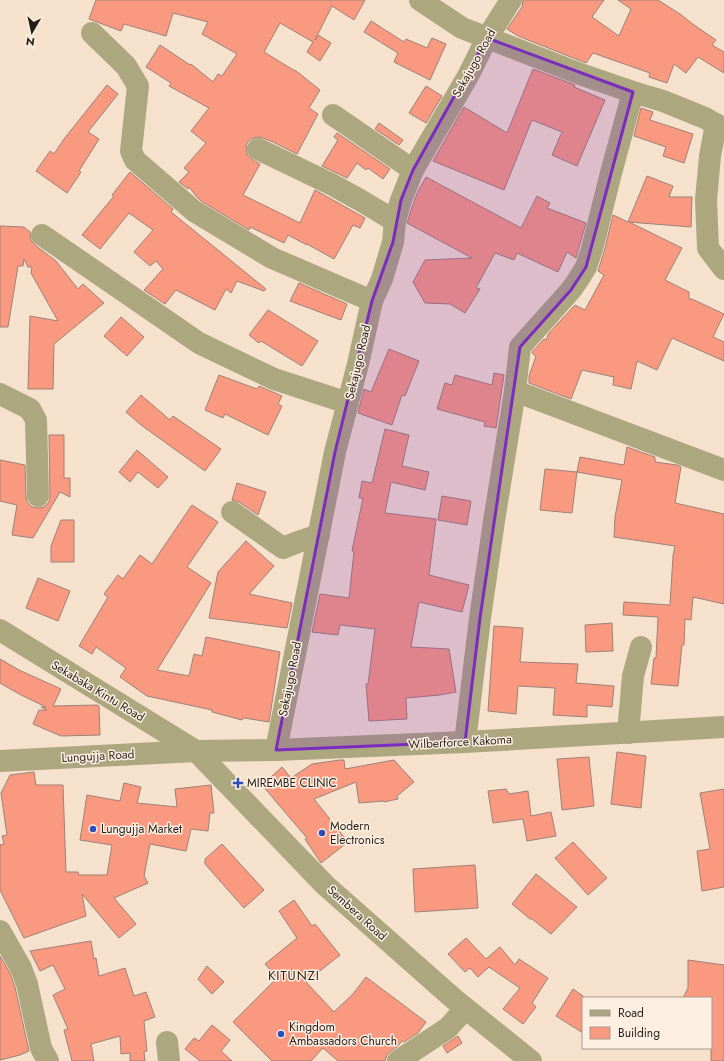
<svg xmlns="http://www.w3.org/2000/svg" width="724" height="1061" font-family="Jost,sans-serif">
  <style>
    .building { fill: #f89980; stroke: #9d8179 }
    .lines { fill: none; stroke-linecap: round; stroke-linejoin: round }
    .minor { stroke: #ada780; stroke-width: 22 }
    .marked { fill: #7b2cbf; fill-opacity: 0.2; stroke: #7b2cbf; stroke-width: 3; stroke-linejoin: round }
    .poi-dot { fill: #2d4dbd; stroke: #fdf0e3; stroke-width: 1.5 }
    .labels { text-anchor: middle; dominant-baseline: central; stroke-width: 3; stroke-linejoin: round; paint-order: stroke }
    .street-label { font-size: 12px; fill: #251e16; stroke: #fdf0e3 }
    .poi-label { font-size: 12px; fill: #251e16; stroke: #fdf0e3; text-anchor: start }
    .neighbourhood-label { font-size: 13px; letter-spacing: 1px; fill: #251e16; stroke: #fdf0e3 }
  </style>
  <rect width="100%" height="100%" fill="#f6e1cc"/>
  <!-- building -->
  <g class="building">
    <polygon points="96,0 365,0 354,20 332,6 315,40 318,35 331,43 320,61 307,52 313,42 280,23 264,52 295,71 295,70 320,90 309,108 318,114 297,154 273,142 263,138 257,137 251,139 247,143 246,150 248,156 253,160 260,164 243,195 300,223 315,190 365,218 360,228 353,225 334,259 307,244 307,245 288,235 284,243 250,227 249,230 201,201 196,196 189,187 188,189 179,182 189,172 184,168 206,143 191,131 209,108 169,86 171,83 146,67 160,45 190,65 191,64 213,82 218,74 222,76 237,54 202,34 208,22 173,13 166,36 124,24 121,31 89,19"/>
    <polygon points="523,0 604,0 592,17 619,36 631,9 618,0 658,0 680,14 694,25 716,40 712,45 724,52 724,73 698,57 686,73 674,64 667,83 649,77 650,73 593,53 586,63 518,36 507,29 522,7"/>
    <polygon points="371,21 404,42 406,39 427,48 432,38 446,44 430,80 394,62 398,53 364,32"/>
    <polygon points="533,69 575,85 574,87 605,100 577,166 552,155 562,132 532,120 504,190 433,161 464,107 507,133"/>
    <polygon points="107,85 118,94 88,132 99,139 79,171 81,172 67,193 36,171 50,151 54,154 64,139"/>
    <polygon points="426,86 442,96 426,123 409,113"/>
    <polygon points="641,108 653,112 650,120 693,134 684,163 663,156 666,147 634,136"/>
    <polygon points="379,123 403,140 399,145 375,129"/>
    <polygon points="337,133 390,169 383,179 368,168 366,170 357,163 347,178 322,166 338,140 334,137"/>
    <polygon points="130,172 173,209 171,212 266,289 264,291 237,281 231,293 226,289 215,310 176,290 165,304 144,290 163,269 156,261 150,266 134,252 153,230 129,213 100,249 82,235 114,196 112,195"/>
    <polygon points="647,176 673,186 669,197 692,197 691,227 629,222 682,248 665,280 689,292 689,299 692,299 724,314 713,337 724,342 724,361 672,338 657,370 637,361 631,389 613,385 614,377 582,370 571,399 529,383 529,376 536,356 532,353 532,352 544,339 546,340 549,333 575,305 585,310 604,275 598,271 604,252 613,215 628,222"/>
    <polygon points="426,177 521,228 537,196 550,203 547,208 586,223 576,258 567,252 558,272 517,253 514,260 495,253 476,288 480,289 465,313 450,304 425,303 413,282 425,260 472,258 407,223 413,204 418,191"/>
    <polygon points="0,226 24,227 30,232 30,234 31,240 35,245 56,261 78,289 83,284 104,303 54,344 53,389 28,389 30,316 58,321 31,273 32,267 28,267 24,259 23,266 18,266 8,327 0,327"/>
    <polygon points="299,283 347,304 341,320 290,301"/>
    <polygon points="268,310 318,341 302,366 261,341 259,343 249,335"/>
    <polygon points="121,317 144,337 127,356 104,336"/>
    <polygon points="389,349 419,361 405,396 402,395 392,425 358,413 364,389 371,392"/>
    <polygon points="494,373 504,375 496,428 484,426 485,422 437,409 445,383 452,385 455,375 492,385"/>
    <polygon points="219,375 257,389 259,386 282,396 278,404 282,406 268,435 225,414 223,418 205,410"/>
    <polygon points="141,395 170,420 173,416 221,449 205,471 141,425 126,412"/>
    <polygon points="385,429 409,435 402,466 429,472 425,490 391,482 385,513 436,519 429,575 469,585 462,612 419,602 411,647 449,649 456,692 440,695 406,698 407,719 369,721 366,684 368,684 375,629 340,625 338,635 312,632 320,594 349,598 354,552 352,551 363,498 359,498 362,481 372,483"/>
    <polygon points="49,435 64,435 64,478 70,478 70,497 60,492 33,538 12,535 17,505 0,501 0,460 25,465 26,496 27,502 32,507 39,508 44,507 49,502 50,496"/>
    <polygon points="627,447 655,457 655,462 677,465 681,467 675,503 724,514 724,604 693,597 691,620 685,619 684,645 682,645 678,686 651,684 654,658 656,658 658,617 623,615 624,602 670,605 673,556 675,546 614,537 615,517 622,480 577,472 580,457 624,465"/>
    <polygon points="137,450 168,477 158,488 138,472 130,482 119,472"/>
    <polygon points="545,469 577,472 572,513 540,510"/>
    <polygon points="237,483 266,492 258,515 239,502 232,500"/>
    <polygon points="442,496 471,501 467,525 438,520"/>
    <polygon points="192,505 218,522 187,567 211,583 157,670 189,676 194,654 202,656 206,637 280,652 269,722 244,718 242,720 212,712 212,710 147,696 120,677 126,668 96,647 92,654 79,646 108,597 104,594 118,575 123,579 140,555 152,564"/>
    <polygon points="61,520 74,520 74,562 51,562 51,546"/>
    <polygon points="246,541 274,566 249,594 292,603 287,628 209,618 218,572"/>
    <polygon points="38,578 70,591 58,621 26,608"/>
    <polygon points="612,623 613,651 586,652 585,625"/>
    <polygon points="494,626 523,628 520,662 578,664 576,683 614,686 612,707 587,705 587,717 553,715 555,688 518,686 516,714 488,711"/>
    <polygon points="0,659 19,670 61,689 53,706 97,705 99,706 100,735 61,736 33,724 39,710 47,710 41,707 46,707 21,695 0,683"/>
    <polygon points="617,752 646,756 641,808 611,804"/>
    <polygon points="589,757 594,806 562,810 557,759"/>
    <polygon points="340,760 344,760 345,769 394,760 414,782 397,796 398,799 384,802 384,801 359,803 356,782 314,799 348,842 321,863 305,839 307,838 262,785 282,767 291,778 312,764"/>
    <polygon points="34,772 36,785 63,785 66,872 78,872 79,875 107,875 112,845 80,840 87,795 120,801 124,783 141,787 137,803 177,807 175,789 211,785 214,813 210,813 208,831 191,829 186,851 150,844 144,876 148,883 114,898 136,924 119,938 82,894 86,916 24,938 0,890 0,845 4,844 2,836 7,835 1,793 10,775"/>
    <polygon points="506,789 509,794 528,791 531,816 551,812 556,836 527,841 523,819 493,823 488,791"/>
    <polygon points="724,789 724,887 702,891 697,851 710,849 700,793"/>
    <polygon points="573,842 607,878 588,895 555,858"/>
    <polygon points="222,844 264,890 244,908 205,864 205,859"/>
    <polygon points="475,865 478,908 415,912 413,869"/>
    <polygon points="536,874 577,907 551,934 532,919 530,919 512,904"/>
    <polygon points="294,900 312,926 315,924 340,955 306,982 334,1012 353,994 366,977 426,1022 418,1033 404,1042 402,1041 397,1047 391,1051 387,1055 385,1061 338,1061 323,1048 311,1061 272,1061 233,1022 277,978 265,964 297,938 279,911"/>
    <polygon points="466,938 486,959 500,947 515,965 519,959 548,978 532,1003 536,1007 523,1024 503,1009 520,988 489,967 478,977 470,968 465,972 448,954"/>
    <polygon points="91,941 94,959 96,958 99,976 125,968 134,996 146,992 155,1017 144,1021 147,1051 144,1052 145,1061 130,1061 130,1053 121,1054 120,1036 91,1044 94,1061 72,1061 64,1030 68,1029 53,995 65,989 53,965 40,971 30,951"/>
    <polygon points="0,956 10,973 15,987 29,1051 20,1055 0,1060"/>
    <polygon points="688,960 724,965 724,1061 711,1061 711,998 683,998 688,988"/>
    <polygon points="207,966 224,982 212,994 198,979"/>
    <polygon points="573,989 583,996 583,1033 556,1016"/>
    <polygon points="212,1025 230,1040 221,1051 232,1061 200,1061 185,1049 194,1038 199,1041"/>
    <polygon points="458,1036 462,1043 447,1053 443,1046"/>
  </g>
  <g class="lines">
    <!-- minor -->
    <g class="minor">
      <polyline points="420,0 462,28 583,75 633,92 663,101 705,118 724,129"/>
      <polyline points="92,33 126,66 138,86 131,151 135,160 194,211 272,258 372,301"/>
      <polyline points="333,115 413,170"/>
      <polyline points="716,124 710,156 706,200 708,248 724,269"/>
      <polyline points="258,149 331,184 360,200 395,221"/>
      <polyline points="42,235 199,343 274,379 348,403"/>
      <polyline points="515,391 724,470"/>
      <polyline points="0,394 30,409 36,420 38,496"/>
      <polyline points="232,512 283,548 298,542 319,535"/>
      <polyline points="0,630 196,751 325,885 454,999 531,1061"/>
      <polyline points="628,733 633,676 641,647"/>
      <polyline points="465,742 480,618 494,521 515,391 520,347 571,290 578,280 586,267 592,249 611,173 633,92"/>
      <polyline points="276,750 335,452 358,364 372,301 382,279 393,242 395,221 401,200 413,170 468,76 487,38 511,0"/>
      <polyline points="0,761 196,751 276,750 465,742 724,727"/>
      <polyline points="0,931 21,968 27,984 41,1048 48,1061"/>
      <polyline points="167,1042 169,1061"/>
      <polyline points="398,1061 448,1028 465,1009"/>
    </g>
  </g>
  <!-- marked area -->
  <path class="marked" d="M 487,38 L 633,92 L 586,267 L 571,290 L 520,347 L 480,618 L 465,742 L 276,750 L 335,452 L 372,301 L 393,242 L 401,200 L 413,170 Z"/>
  <!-- markers -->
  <g class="poi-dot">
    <path d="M236 777h4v4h4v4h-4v4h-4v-4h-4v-4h4z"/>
    <circle cx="93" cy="829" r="4"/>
    <circle cx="322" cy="833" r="4"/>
    <circle cx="281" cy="1034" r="4"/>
  </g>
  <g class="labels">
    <!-- street labels -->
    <g class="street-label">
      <text transform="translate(474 63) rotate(-61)">Sekajugo Road</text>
      <text transform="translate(358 362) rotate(-77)">Sekajugo Road</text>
      <text transform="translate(290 679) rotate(-79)">Sekajugo Road</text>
      <text transform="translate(98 691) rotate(31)">Sekabaka Kintu Road</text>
      <text transform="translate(460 742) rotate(-3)">Wilberforce Kakoma</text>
      <text transform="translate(98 756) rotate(-3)">Lungujja Road</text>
      <text transform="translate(357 913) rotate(42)">Sembera Road</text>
    </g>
    <!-- poi labels -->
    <g class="poi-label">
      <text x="247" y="783">MIREMBE CLINIC</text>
      <text x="330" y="826">Modern<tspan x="330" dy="14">Electronics</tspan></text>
      <text x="101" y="829">Lungujja Market</text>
      <text x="289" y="1027">Kingdom<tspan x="289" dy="14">Ambassadors Church</tspan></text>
    </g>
    <!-- neighbourhood labels -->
    <g class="neighbourhood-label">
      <text x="294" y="975">KITUNZI</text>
    </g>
  </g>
  <!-- legend -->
  <rect x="582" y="997" width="130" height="52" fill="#fdf0e3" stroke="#a79c91"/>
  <rect x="590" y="1010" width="20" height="6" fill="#ada780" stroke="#a79c91"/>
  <text x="618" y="1017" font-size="12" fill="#251e16">Road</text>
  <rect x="590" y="1027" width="20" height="12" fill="#f89980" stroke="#a79c91"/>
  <text x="618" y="1037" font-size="12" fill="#251e16">Building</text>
  <!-- north arrow -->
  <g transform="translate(32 32) rotate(189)" stroke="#fdf0e3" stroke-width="3" paint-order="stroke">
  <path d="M0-3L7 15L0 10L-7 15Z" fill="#251e16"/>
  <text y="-6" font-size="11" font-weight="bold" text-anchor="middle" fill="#251e16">N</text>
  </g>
</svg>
